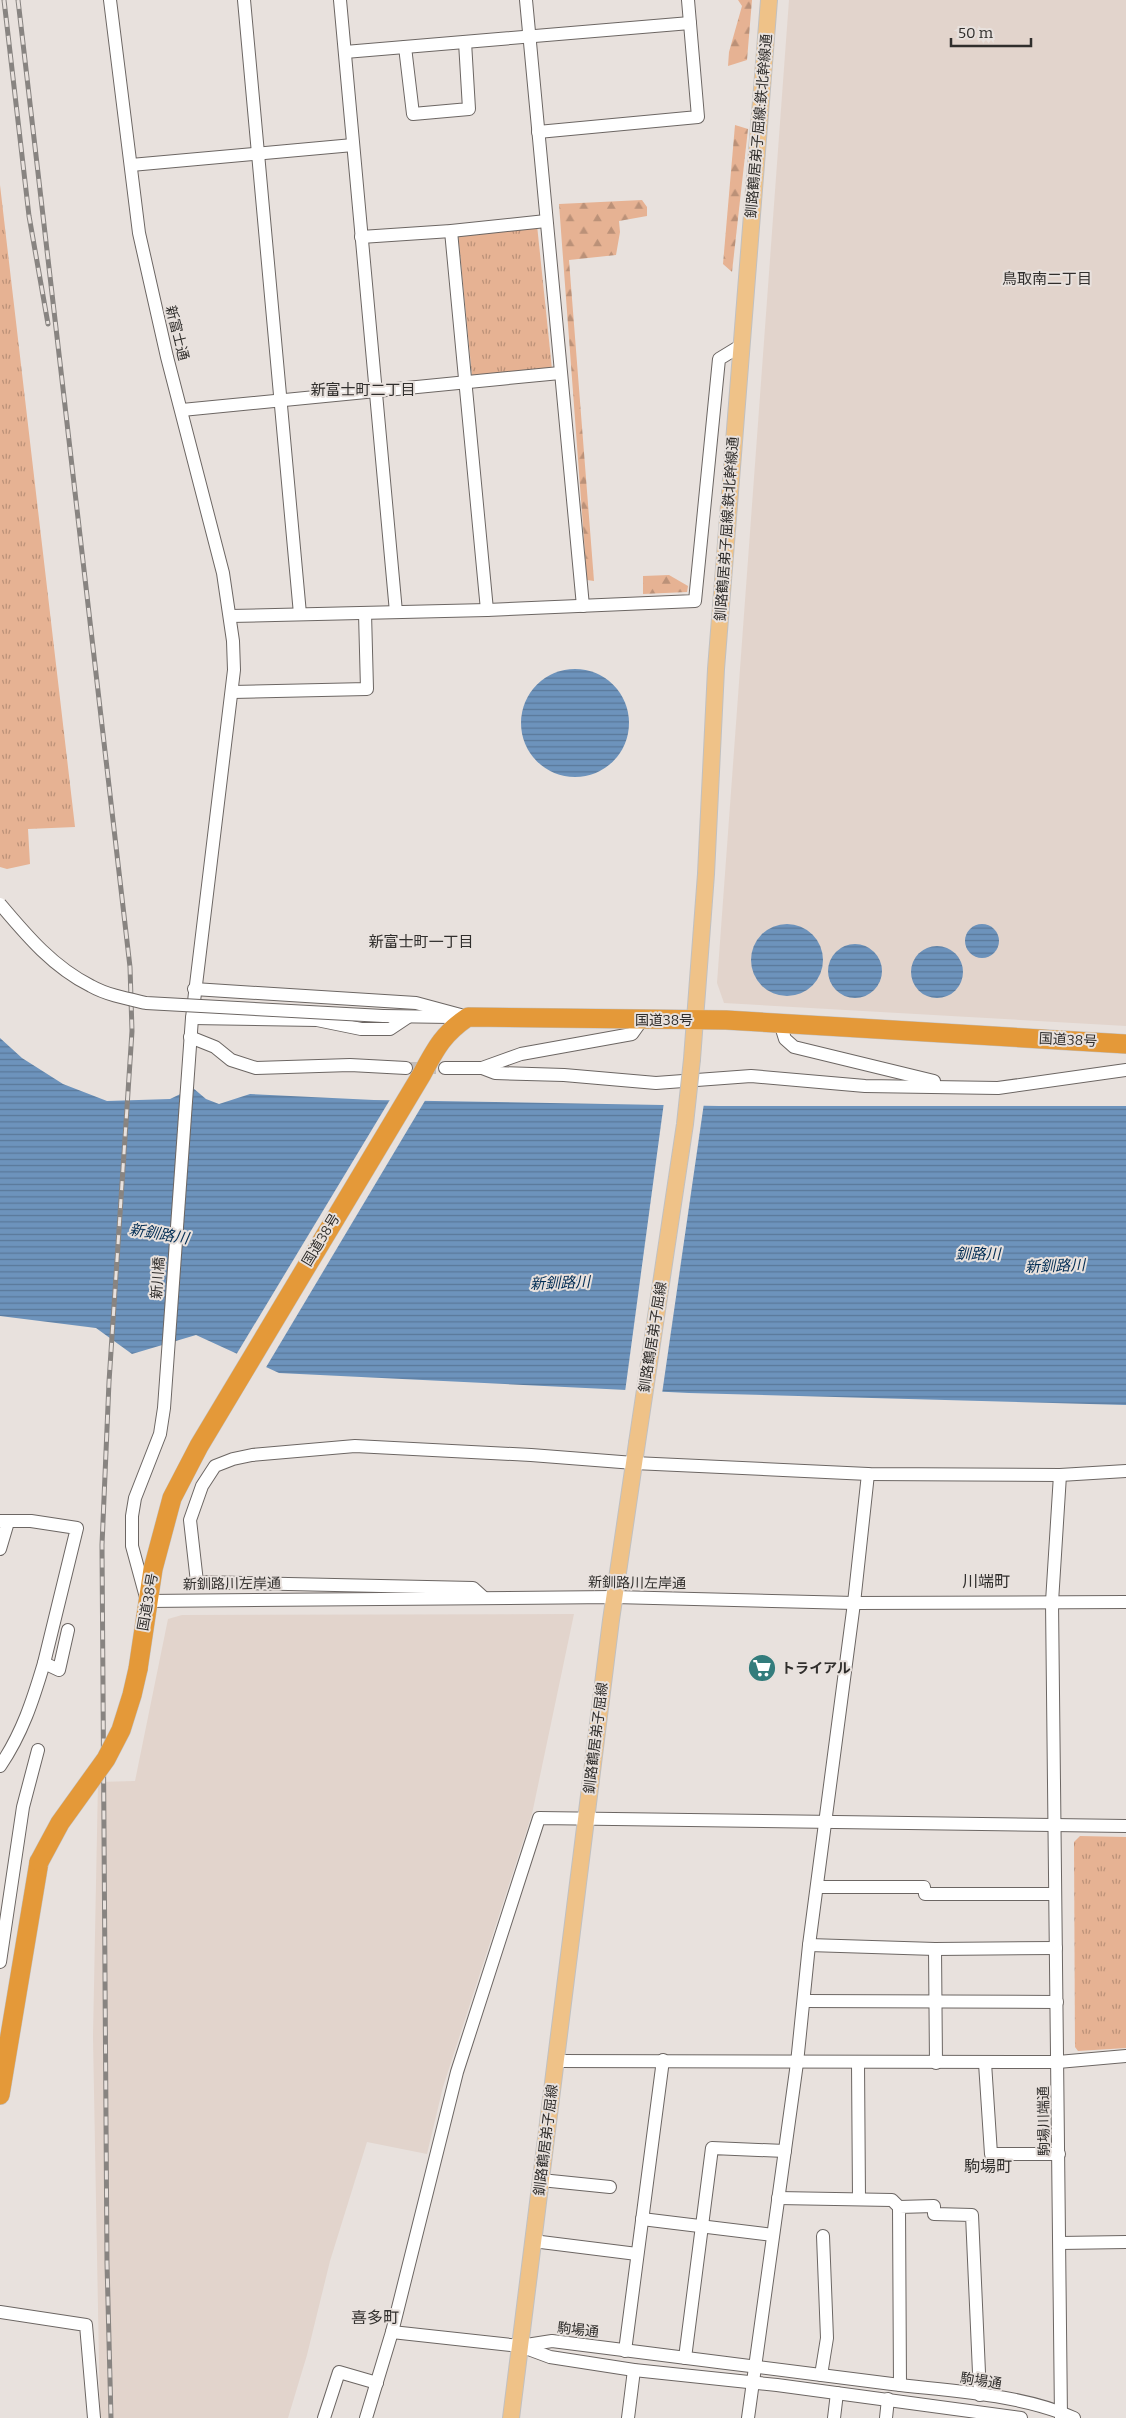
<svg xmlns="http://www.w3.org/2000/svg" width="1126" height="2418" font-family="Bitter,'Noto Sans JP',serif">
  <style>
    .built { fill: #e2d4cc }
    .forest { fill: url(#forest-firs) }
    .park { fill: url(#park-tufts) }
    .water { fill: url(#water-rules) }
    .pier { fill: #e8e1dd }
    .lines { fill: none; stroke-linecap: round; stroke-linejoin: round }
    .minor-tunnel { stroke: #c3bdba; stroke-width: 12; stroke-dasharray: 12 6; stroke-linecap: butt }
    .minor-casing { stroke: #6c6663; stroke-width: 14 }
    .major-casing { stroke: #c1c0c0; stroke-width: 18 }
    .highway-casing { stroke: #c1c0c0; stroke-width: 20 }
    .minor { stroke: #fff; stroke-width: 12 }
    .major { stroke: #efc288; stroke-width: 16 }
    .highway { stroke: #e49939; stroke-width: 19 }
    .rail-casing { stroke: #888481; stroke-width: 5 }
    .rail { stroke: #e8e1dd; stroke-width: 3; stroke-dasharray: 9; stroke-linecap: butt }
    .minor-bridge-casing { stroke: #6c6663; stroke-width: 14; stroke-linecap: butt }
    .major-bridge-casing { stroke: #c1c0c0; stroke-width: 18; stroke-linecap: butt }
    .highway-bridge-casing { stroke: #c1c0c0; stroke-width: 20; stroke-linecap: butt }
    .minor-bridge { stroke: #fff; stroke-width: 12 }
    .major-bridge { stroke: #efc288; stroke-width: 16 }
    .highway-bridge { stroke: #e49939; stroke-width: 19 }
    .labels { text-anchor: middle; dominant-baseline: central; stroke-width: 4; stroke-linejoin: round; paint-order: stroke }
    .street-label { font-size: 14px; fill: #302e2c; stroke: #e8e1dd }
    .poi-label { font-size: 14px; font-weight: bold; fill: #302e2c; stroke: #e8e1dd; text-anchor: start }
    .neighbourhood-label { font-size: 15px; fill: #302e2c; stroke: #e8e1dd }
    .water-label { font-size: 15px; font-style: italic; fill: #002c53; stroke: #e8e1dd }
    .quarter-label { font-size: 16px; fill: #302e2c; stroke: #e8e1dd }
  </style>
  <defs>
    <pattern id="forest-firs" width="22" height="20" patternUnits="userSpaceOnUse" patternTransform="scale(1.25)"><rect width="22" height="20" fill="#e6b293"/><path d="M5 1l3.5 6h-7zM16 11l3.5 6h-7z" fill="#bb9178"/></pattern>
    <pattern id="park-tufts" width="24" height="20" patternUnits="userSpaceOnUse" patternTransform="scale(1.25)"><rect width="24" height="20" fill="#e6b293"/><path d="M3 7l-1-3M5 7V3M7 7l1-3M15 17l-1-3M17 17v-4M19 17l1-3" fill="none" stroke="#bb9178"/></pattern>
    <pattern id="water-rules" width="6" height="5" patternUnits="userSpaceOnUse" patternTransform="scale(1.25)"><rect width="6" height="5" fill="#6d93bc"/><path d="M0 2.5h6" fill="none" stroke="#5a7899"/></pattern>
  </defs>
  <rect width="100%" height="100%" fill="#e8e1dd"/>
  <!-- built -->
  <g class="built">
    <polygon points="789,0 1126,0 1126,1026 724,1003 717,983"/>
    <polygon points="574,1614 532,1814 443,2087 427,2154 367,2142 330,2261 307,2355 288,2418 100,2418 93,2037 98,1782 135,1781 168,1619 182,1615"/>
  </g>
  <!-- forest -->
  <g class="forest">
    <polygon points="738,0 752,0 747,60 728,66 729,52 742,6"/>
    <polygon points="735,125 748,129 732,272 723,264"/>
    <polygon points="642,200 647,207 647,216 619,221 620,232 616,255 569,260 594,581 587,580 559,204"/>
    <polygon points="669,575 688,586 687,592 643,594 643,576"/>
  </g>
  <!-- park -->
  <g class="park">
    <polygon points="0,185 75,827 28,829 30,864 7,869 0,867"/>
    <polygon points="537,225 552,369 472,376 458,233"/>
    <polygon points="1080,1836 1126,1837 1126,2048 1078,2051 1075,2047 1074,1842"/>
  </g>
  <!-- water -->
  <g class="water">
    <circle cx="575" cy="723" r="54"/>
    <circle cx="787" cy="960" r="36"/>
    <circle cx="982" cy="941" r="17"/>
    <circle cx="855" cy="971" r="27"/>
    <circle cx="937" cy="972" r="26"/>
    <polygon points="0,1038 22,1058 63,1084 107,1101 170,1099 193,1088 206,1099 219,1104 250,1094 374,1100 719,1106 1126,1106 1126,1405 689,1393 279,1373 196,1335 132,1354 96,1328 0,1316"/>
  </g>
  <!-- pier -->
  <g class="pier">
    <polygon points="391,1098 426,1099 265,1369 236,1355"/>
    <polygon points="664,1102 704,1103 662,1394 625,1392"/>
  </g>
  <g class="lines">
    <!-- minor-tunnel -->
    <polyline class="minor-tunnel" points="406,1068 445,1068"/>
    <defs>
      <g id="minor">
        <polyline points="110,0 139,233 167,357 223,573 233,641 234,670 192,1018 164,1408 160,1434 135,1498 132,1516 132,1546 147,1601 614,1597 854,1603 1126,1602"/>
        <polyline points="244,0 300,614"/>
        <polyline points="340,0 396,612"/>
        <polyline points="526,0 583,606"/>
        <polyline points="405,47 413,114 469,109 465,42"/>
        <polyline points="345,52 690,23"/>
        <polyline points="538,132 698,117 688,0"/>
        <polyline points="131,165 353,145"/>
        <polyline points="451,231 487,610"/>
        <polyline points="361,237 451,231 546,221"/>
        <polyline points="182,410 560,373"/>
        <polyline points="230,616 487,610 695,601 719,359 742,345"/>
        <polyline points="232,692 367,689 365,613"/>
        <polyline points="194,989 416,1003 468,1017"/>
        <polyline points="383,1016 451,1017"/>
        <polyline points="192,1018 317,1020 361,1029 390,1029 408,1017"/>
        <polyline points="780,1023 785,1039 794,1047 934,1081"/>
        <polyline points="190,1037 215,1047 231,1060 256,1068 350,1065 406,1068"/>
        <polyline points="445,1068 482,1068 521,1054 632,1034 642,1020"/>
        <polyline points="482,1068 495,1073 564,1075 656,1083 751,1076 865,1086 998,1088 1126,1070"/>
        <polyline points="1060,1475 1052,1602 1061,2418"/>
        <polyline points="0,1521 31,1521 77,1528 44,1663"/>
        <polyline points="0,1549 8,1522"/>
        <polyline points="484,1598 473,1588 197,1582 190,1520 202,1486 215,1466 233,1459 252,1455 355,1446 531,1455 634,1463 868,1474 1060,1475 1126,1471"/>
        <path d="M 0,1766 C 22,1734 33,1700 44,1663 L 59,1670 L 68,1630"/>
        <polyline points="817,1887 924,1887 925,1894 1055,1894"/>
        <polyline points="809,1945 935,1949 1056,1948"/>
        <polyline points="935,1949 936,2063"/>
        <polyline points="0,1962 23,1807 38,1750"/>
        <polyline points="804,2001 1057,2002"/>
        <polyline points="556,2061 1058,2062 1126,2056"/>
        <polyline points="858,2063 859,2199"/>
        <polyline points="985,2063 991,2154 1059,2154"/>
        <polyline points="541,2180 610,2187"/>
        <polyline points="778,2198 892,2200 899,2207"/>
        <polyline points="642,2219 773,2235"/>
        <polyline points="533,2241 637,2254"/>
        <polyline points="1060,2243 1126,2242"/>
        <polyline points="0,2312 86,2325 94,2418"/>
        <path d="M 392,2332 L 520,2346 L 552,2341 C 665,2356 779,2369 892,2384 C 949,2391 1022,2394 1074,2418"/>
        <polyline points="523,2347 550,2357 634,2370 777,2385 1021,2418"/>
        <polyline points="625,2351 663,2060"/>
        <polyline points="685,2358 712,2148 785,2151"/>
        <polyline points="821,2375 827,2338 823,2236"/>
        <polyline points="900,2385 899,2207 934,2206 934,2214 972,2215 980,2395"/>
        <polyline points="324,2418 339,2372 377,2383"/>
        <polyline points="366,2418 392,2332 457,2072 539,1818 1126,1826"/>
        <polyline points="628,2418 634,2370"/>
        <polyline points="748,2418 797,2063 809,1945 854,1603 868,1474"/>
        <polyline points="834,2418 837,2393"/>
        <polyline points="886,2418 888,2399"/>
      </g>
      <g id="major">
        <polyline points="692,1059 706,874 716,669 769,0"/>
        <polyline points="511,2418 611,1620 637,1443"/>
      </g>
      <g id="highway">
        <path d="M 138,1669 L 153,1569 L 172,1498 L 199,1446 L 422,1074 C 436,1048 443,1034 468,1017 L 726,1020 L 1126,1044"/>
        <polyline points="0,2095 39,1862"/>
      </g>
    </defs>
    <!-- minor casing -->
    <use href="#minor" class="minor-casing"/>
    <!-- major casing -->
    <use href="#major" class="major-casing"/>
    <!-- highway casing -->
    <use href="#highway" class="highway-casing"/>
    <!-- minor -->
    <use href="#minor" class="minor"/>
    <!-- major -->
    <use href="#major" class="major"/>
    <!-- highway -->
    <use href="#highway" class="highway"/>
    <defs>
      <g id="rail">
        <polyline points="4,0 29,216 48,324"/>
        <polyline points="18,0 130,967 132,1031 109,1382 102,1545 107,2263 111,2418"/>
      </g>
    </defs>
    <!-- rail casing -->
    <use href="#rail" class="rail-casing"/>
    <!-- rail -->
    <use href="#rail" class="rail"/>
    <defs>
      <path id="minor-bridge" d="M 0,904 C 27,936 53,967 91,986 C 107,995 128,999 146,1003 L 383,1016"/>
      <polyline id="major-bridge" points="637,1443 685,1124 692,1059"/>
      <polyline id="highway-bridge" points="39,1862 60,1823 106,1759 121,1730 132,1695 138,1669"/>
    </defs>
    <!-- minor-bridge casing -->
    <use href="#minor-bridge" class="minor-bridge-casing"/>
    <!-- major-bridge casing -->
    <use href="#major-bridge" class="major-bridge-casing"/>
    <!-- highway-bridge casing -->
    <use href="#highway-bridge" class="highway-bridge-casing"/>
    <!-- minor-bridge -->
    <use href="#minor-bridge" class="minor-bridge"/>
    <!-- major-bridge -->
    <use href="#major-bridge" class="major-bridge"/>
    <!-- highway-bridge -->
    <use href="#highway-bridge" class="highway-bridge"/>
  </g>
  <!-- icons -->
  <defs>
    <symbol id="supermarket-disc" viewBox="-11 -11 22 22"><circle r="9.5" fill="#337c7c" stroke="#e8e1dd"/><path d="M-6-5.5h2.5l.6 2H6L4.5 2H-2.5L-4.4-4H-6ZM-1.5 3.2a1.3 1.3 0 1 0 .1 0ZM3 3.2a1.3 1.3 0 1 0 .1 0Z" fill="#fff"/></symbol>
  </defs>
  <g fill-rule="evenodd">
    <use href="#supermarket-disc" x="746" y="1652" width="32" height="32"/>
  </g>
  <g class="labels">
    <!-- street labels -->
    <g class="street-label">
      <text transform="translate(759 126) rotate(-85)">釧路鶴居弟子屈線:鉄北幹線通</text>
      <text transform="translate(177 333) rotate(76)">新富士通</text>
      <text transform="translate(727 529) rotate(-86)">釧路鶴居弟子屈線:鉄北幹線通</text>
      <text x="664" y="1020">国道38号</text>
      <text transform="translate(1068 1040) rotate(3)">国道38号</text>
      <text transform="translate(321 1240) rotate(-59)">国道38号</text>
      <text transform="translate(158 1278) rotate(-86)">新川橋</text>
      <text transform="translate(653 1337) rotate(-81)">釧路鶴居弟子屈線</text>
      <text transform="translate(637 1583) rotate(1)">新釧路川左岸通</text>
      <text transform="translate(232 1584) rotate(-1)">新釧路川左岸通</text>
      <text transform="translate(148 1602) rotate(-80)">国道38号</text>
      <text transform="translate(596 1738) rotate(-83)">釧路鶴居弟子屈線</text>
      <text transform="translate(1044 2121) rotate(-91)">駒場川端通</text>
      <text transform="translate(546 2140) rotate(-83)">釧路鶴居弟子屈線</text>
      <text transform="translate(578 2330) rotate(6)">駒場通</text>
      <text transform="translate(981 2381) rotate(9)">駒場通</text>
    </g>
    <!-- poi labels -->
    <g class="poi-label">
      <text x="781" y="1668">トライアル</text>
    </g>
    <!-- neighbourhood labels -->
    <g class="neighbourhood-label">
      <text x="1047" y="279">鳥取南二丁目</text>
      <text x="363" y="390">新富士町二丁目</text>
      <text x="421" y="942">新富士町一丁目</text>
    </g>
    <!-- water labels -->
    <g class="water-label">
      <text transform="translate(159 1234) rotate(9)">新釧路川</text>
      <text x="978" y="1254">釧路川</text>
      <text transform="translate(1055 1266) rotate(-2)">新釧路川</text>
      <text transform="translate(560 1283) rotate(-2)">新釧路川</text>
    </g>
    <!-- quarter labels -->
    <g class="quarter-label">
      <text x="986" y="1581">川端町</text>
      <text x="988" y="2166">駒場町</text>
      <text x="375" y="2317">喜多町</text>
    </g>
  </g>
  <!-- scale -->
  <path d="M951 38v8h80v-8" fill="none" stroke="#302e2c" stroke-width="2.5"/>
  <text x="958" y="38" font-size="15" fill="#302e2c" stroke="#e8e1dd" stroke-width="4" paint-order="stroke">50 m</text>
</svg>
